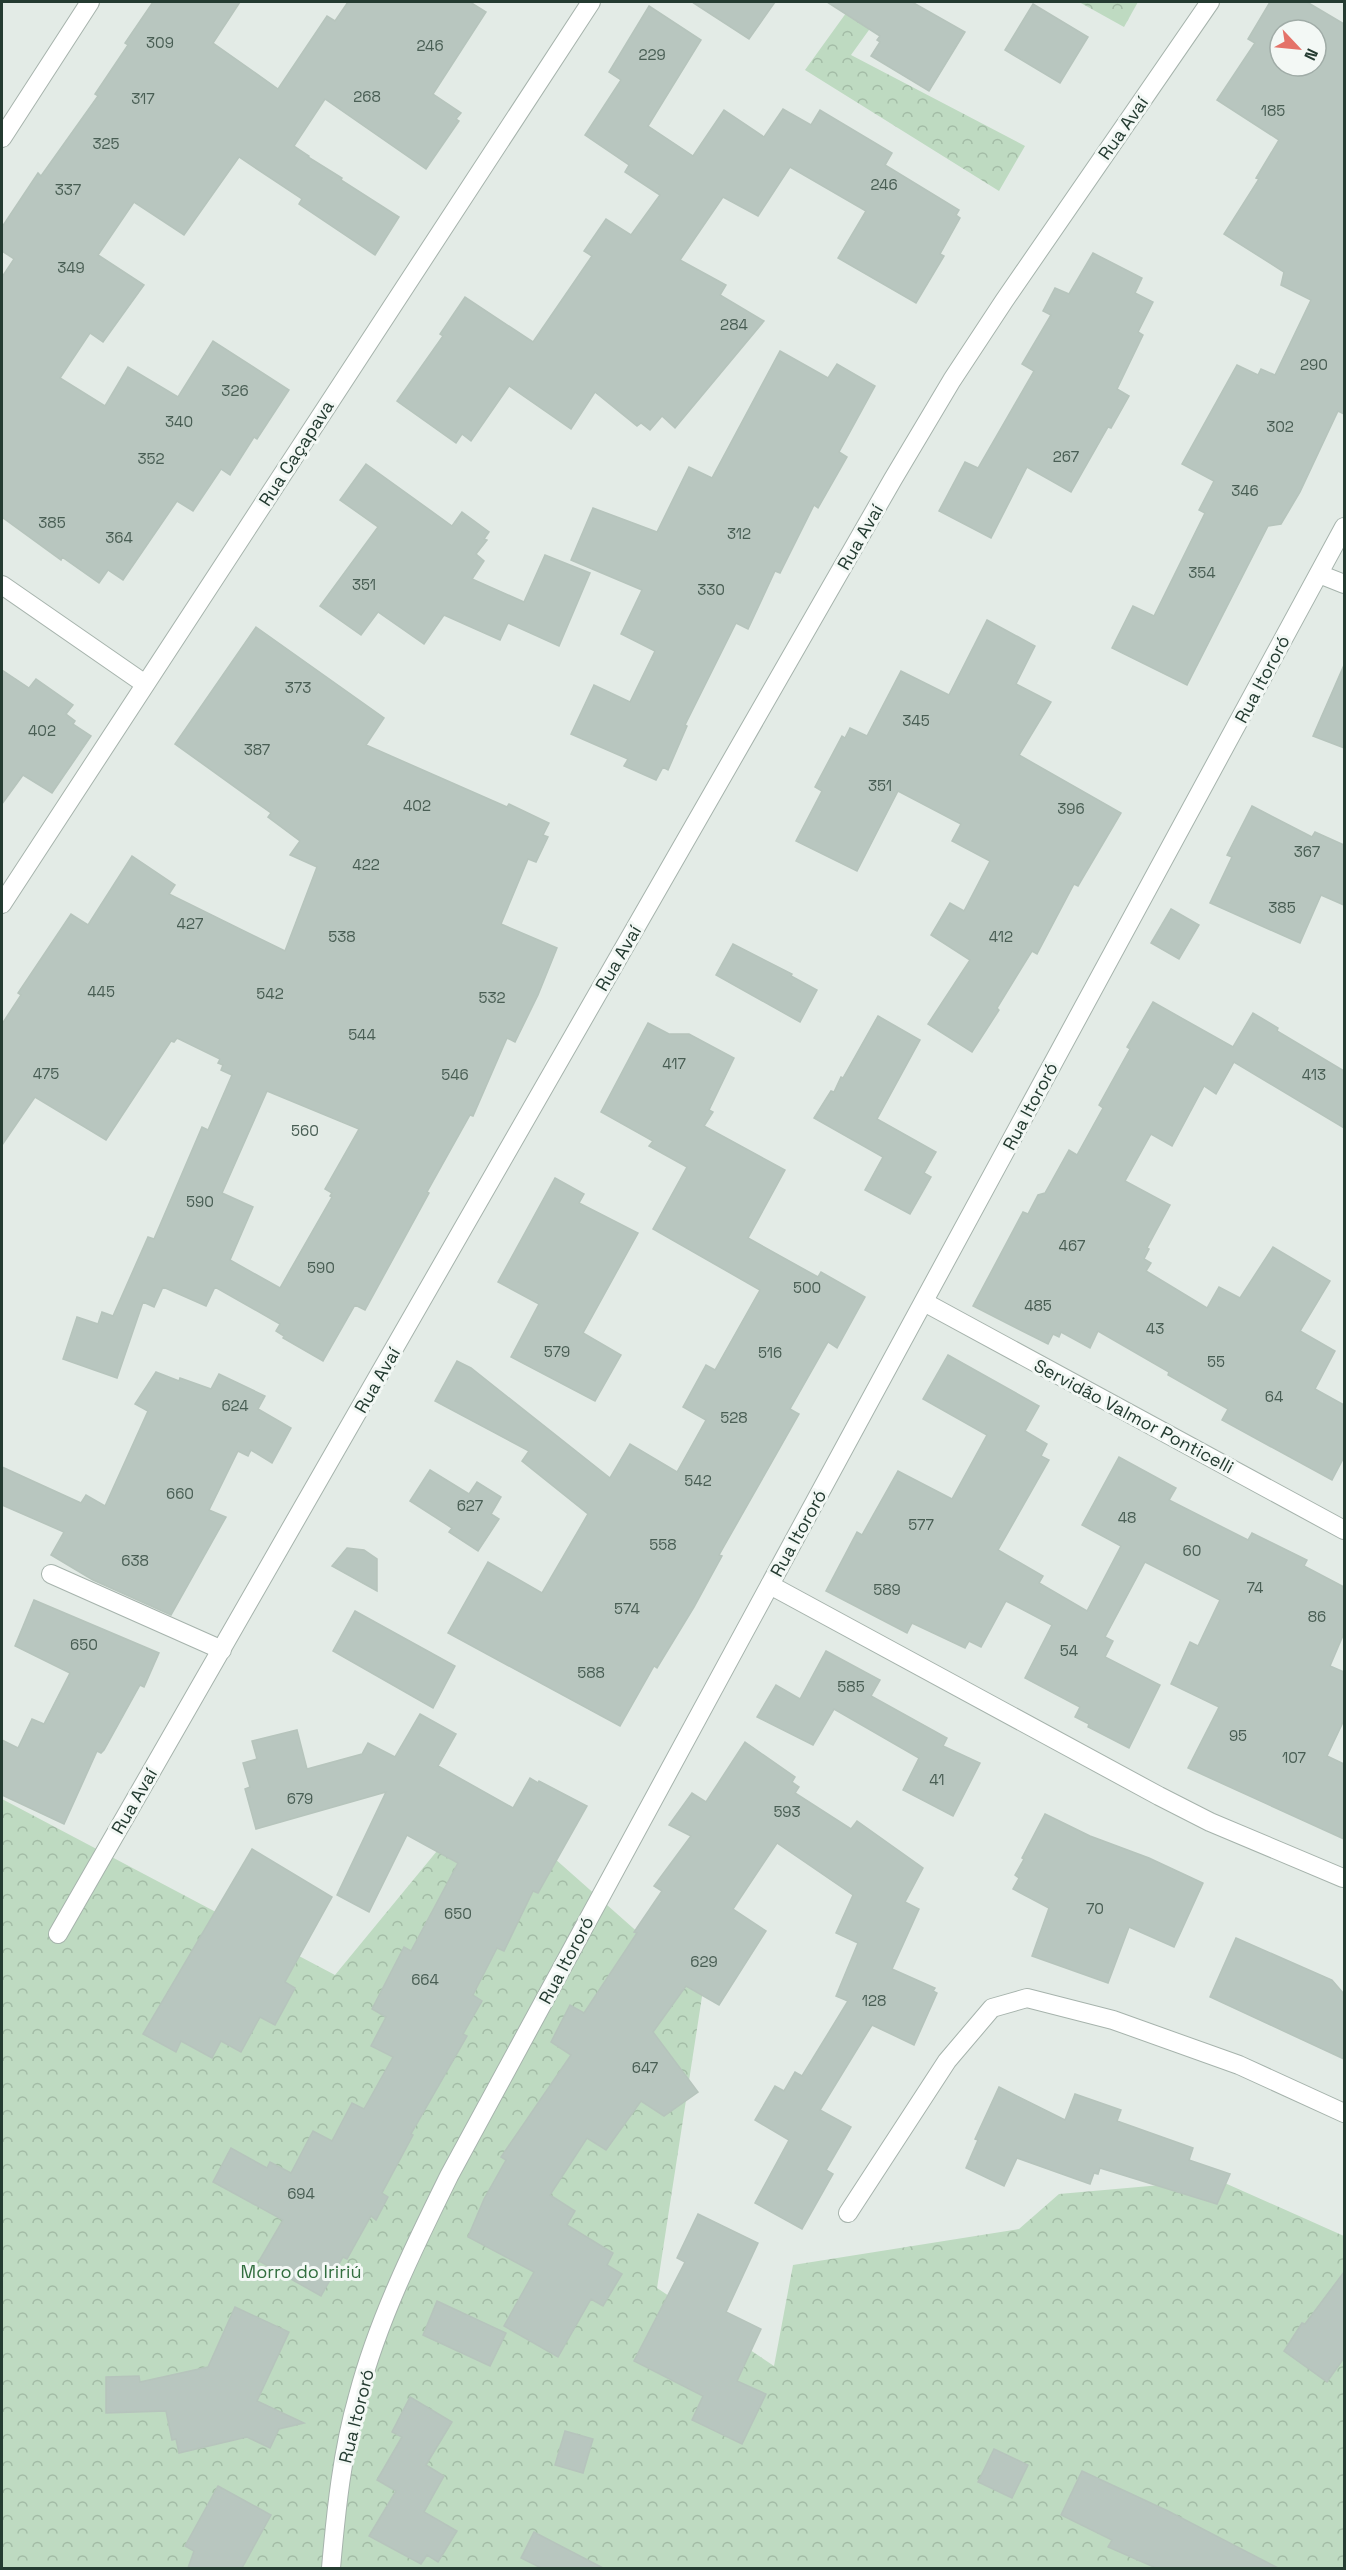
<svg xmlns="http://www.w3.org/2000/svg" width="1346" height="2570" font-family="'Space Grotesk',sans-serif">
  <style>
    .forest { fill: url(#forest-crowns) }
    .building { fill: #b8c6bf; stroke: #b6c4bc; stroke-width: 1.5; fill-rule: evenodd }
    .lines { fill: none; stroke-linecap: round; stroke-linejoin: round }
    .street-casing { stroke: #a6b3ac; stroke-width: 20 }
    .street { stroke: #fff; stroke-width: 18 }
    .labels { text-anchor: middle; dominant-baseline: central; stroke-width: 6; stroke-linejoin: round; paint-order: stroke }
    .number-label { font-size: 15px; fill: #495e54 }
    .street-label { font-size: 18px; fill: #243b31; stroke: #f3f8f5 }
    .park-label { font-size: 18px; fill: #326e3f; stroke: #f3f8f5 }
  </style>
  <defs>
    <pattern id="forest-crowns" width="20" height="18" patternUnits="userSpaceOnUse" patternTransform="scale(1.5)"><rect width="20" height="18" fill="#bedac1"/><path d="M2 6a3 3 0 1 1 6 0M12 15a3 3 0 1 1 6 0" fill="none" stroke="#a3bca6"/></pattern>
  </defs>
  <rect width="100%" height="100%" fill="#e3ebe6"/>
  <!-- forest -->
  <g class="forest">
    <polygon points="854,2 889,2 851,55 1025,146 999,191 805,70"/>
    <polygon points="1079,2 1138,2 1124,27"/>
    <polygon points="483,1795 703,1990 657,2288 774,2366 793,2265 1019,2229 1059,2194 1218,2180 1344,2236 1344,2568 2,2568 2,1799 335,1975"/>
  </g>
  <!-- building -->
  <g class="building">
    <polygon points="153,2 240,2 213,43 278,89 327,16 335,21 348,2 470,2 486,12 433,94 461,113 456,119 459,121 426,169 325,99 294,146 309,156 308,157 342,178 341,180 399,217 375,255 299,204 302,199 239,157 184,235 134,202 98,255 144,285 103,342 90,333 60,378 105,406 128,367 178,397 213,341 289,390 257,439 254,437 230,475 221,469 193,511 177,501 123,580 108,570 99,583 62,557 61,560 2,517 2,277 14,259 2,251 2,227 38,173 41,176 98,96 95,94 128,45 125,43"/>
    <polygon points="692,2 775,2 749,39"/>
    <polygon points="827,2 912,2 965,32 929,91 871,56 880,42 877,40 880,36"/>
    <path d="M 1270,2 L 1307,2 L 1344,24 L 1344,414 L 1338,411 L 1300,492 L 1281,524 L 1268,526 L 1187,685 L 1112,648 L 1133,606 L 1154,616 L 1205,513 L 1199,510 L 1214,481 L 1182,464 L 1237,365 L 1258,375 L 1261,369 L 1275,375 L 1311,300 L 1281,285 L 1284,272 L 1224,234 L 1259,179 L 1256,178 L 1279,140 L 1217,100 L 1255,43 L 1248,39 ZM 1280,30 L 1316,30 L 1316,66 L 1280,66 Z"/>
    <polygon points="1033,4 1088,37 1060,83 1005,50"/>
    <polygon points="649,6 701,40 648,126 693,156 724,110 764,137 783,109 811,125 820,110 892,153 885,165 959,210 956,215 960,218 940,254 944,256 916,303 838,258 866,211 790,167 758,216 723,197 680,260 726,285 720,295 764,321 675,428 662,416 650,430 641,423 637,426 595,392 571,429 509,386 471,441 462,434 456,443 397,401 443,336 440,334 465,297 533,342 592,256 584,251 606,219 631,235 660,195 625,172 629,165 585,135 621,80 609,72"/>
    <polygon points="1093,253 1142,278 1135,293 1153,302 1138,332 1143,335 1117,389 1129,396 1111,428 1108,427 1071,492 1027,467 991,538 939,511 965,462 978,468 1034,371 1022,364 1051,315 1043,311 1055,288 1069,294"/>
    <polygon points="780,351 828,378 837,364 875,386 839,452 847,457 818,508 814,505 780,573 775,571 748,629 736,623 685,725 687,726 668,770 663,767 656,780 624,766 628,759 571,734 594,685 630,702 655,651 621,634 642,590 571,560 593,508 657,532 689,467 712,478"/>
    <polygon points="366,464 452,526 462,512 489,532 484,539 487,540 476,554 484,561 472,579 524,602 545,555 590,573 559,646 508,623 500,640 444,615 424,644 378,612 361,635 320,606 378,527 340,500"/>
    <polygon points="987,620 1035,646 1016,684 1051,702 1019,755 1121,813 1078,886 1074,884 1037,954 1032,951 997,1008 999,1010 972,1052 928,1024 970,960 931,935 950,903 964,911 990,861 952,841 961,824 898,791 857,871 796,841 822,791 815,787 842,736 845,738 850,728 867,736 901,671 949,695"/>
    <path d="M 256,627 L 384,718 L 366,745 L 507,807 L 509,804 L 549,823 L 543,835 L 548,837 L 536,862 L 528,859 L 501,924 L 557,948 L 538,995 L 515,1042 L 507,1038 L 473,1116 L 470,1115 L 427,1192 L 429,1193 L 365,1310 L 355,1305 L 323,1361 L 283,1338 L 284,1336 L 276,1331 L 280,1324 L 215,1287 L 206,1306 L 163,1287 L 154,1307 L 143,1302 L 117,1378 L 63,1359 L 77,1317 L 98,1324 L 102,1312 L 113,1316 L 148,1237 L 154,1239 L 202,1127 L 208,1130 L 232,1075 L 221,1070 L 223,1065 L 218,1063 L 220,1059 L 177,1038 L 174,1042 L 171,1041 L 106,1140 L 35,1097 L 2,1145 L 2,1024 L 21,995 L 18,993 L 71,914 L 88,925 L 132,856 L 175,885 L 169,894 L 285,951 L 317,867 L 290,855 L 300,841 L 268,817 L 271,813 L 175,744 ZM 267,1091 L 359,1129 L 325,1189 L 332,1193 L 330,1196 L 332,1197 L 280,1288 L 230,1260 L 253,1207 L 222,1193 Z"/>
    <polygon points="1344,665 1344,748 1313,736"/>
    <polygon points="2,670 29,688 36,679 73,705 66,714 75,721 73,724 91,736 52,793 23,775 2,804"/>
    <polygon points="1252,806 1312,837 1315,832 1344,845 1344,905 1321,895 1300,943 1210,903 1232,857 1227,855"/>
    <polygon points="1171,909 1199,925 1179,959 1151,943"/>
    <polygon points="733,944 792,974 791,976 817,990 800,1022 716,975"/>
    <polygon points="1153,1002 1233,1047 1253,1013 1278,1028 1277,1031 1344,1071 1344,1128 1234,1062 1216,1094 1204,1086 1172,1146 1151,1134 1125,1181 1170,1205 1147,1248 1149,1249 1144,1259 1151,1263 1146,1271 1207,1308 1219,1287 1240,1298 1273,1247 1330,1281 1300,1331 1335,1351 1315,1389 1344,1405 1344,1457 1332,1480 1222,1420 1228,1409 1168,1375 1169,1372 1098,1331 1090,1348 1061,1332 1059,1337 1053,1334 1048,1344 973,1306 1023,1212 1028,1214 1038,1195 1045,1193 1069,1150 1077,1155 1103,1108 1099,1105 1130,1049 1127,1047"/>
    <polygon points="878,1016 920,1040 877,1119 936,1152 924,1173 931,1177 910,1214 865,1190 883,1157 814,1118 831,1091 834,1092 841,1077 843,1078"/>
    <polygon points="648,1023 669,1034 689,1034 734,1058 709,1110 713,1112 704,1126 785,1170 748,1238 818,1277 821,1272 865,1297 837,1348 828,1342 790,1409 799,1414 719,1555 722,1556 694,1607 657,1668 654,1666 620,1726 448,1633 488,1562 542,1593 588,1514 522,1461 529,1451 435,1401 457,1361 471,1368 610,1478 630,1444 677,1472 706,1420 683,1407 706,1365 715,1370 760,1290 653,1229 687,1167 649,1146 653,1141 601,1112"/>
    <polygon points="555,1178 584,1194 579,1203 638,1233 583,1333 621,1355 595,1401 511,1357 539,1304 498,1282"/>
    <polygon points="948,1355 1039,1406 1025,1431 1047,1444 1041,1456 1049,1460 998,1550 1043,1576 1039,1583 1087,1611 1121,1546 1082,1525 1119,1457 1176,1488 1169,1500 1248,1540 1252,1533 1307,1560 1304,1566 1344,1587 1344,1633 1330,1666 1344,1672 1344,1720 1327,1756 1344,1764 1344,1839 1188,1768 1219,1707 1171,1684 1190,1642 1198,1646 1220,1600 1145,1562 1105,1637 1113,1641 1105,1657 1160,1685 1129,1748 1088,1727 1089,1724 1075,1717 1080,1707 1025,1678 1052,1625 1006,1601 981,1647 969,1641 965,1648 912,1623 907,1633 826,1591 857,1532 862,1535 898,1471 952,1499 987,1435 923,1399"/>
    <polygon points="156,1372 179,1381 180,1378 211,1389 219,1374 265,1396 258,1409 291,1428 272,1463 251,1450 248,1456 238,1451 209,1510 226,1517 171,1615 93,1580 51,1555 64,1532 2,1505 2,1467 81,1503 86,1495 105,1506 148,1411 135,1404"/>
    <polygon points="430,1470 469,1494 477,1482 501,1497 491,1514 499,1519 478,1551 449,1532 452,1528 410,1501"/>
    <polygon points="347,1548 364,1550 377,1559 377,1591 332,1566"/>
    <polygon points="34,1600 159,1653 144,1687 140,1685 104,1750 101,1753 97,1751 64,1824 2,1795 2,1740 18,1748 32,1719 44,1724 70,1673 15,1646"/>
    <polygon points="355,1611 455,1666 433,1708 333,1651"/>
    <polygon points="826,1651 880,1680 871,1696 947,1738 943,1746 980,1763 953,1816 903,1790 919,1758 834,1709 813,1745 757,1717 776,1685 800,1699"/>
    <polygon points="420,1714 456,1734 438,1766 513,1808 530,1778 538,1783 539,1781 587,1806 538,1893 533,1891 504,1951 497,1948 473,1995 482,2001 463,2034 467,2036 411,2134 413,2135 382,2193 388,2197 376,2220 371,2216 347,2259 343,2257 321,2296 259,2261 283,2220 213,2182 231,2148 267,2168 270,2162 291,2173 313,2131 332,2141 352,2103 364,2109 393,2057 371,2046 386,2017 372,2009 404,1947 411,1951 458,1863 407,1835 369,1912 337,1895 386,1792 256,1829 245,1789 250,1787 243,1763 257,1759 252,1741 297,1730 307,1769 362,1754 368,1743 395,1757"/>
    <polygon points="745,1742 795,1777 792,1782 799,1787 795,1793 851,1829 857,1821 923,1868 905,1902 919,1909 892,1969 935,1988 933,1991 937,1993 914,2045 872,2025 820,2110 851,2127 826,2170 833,2174 802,2229 755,2203 789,2140 755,2120 775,2086 784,2091 795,2072 802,2076 848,2001 836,1996 858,1943 836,1933 853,1895 777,1843 733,1909 766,1931 719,2005 686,1986 653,2032 698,2092 664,2116 641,2101 606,2150 587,2138 550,2195 575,2211 567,2225 613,2253 607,2265 622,2274 603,2306 591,2299 558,2357 504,2326 534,2272 468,2237 484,2199 506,2160 501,2157 571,2055 551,2042 570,2005 584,2013 637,1933 634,1932 662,1891 654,1886 691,1836 669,1825 692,1793 706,1802"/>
    <polygon points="1045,1814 1090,1836 1149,1858 1203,1883 1174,1947 1129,1927 1108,1983 1032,1956 1049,1908 1013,1889 1019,1878 1015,1875 1024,1859 1022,1858"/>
    <polygon points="252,1849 332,1897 285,1982 295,1988 275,2025 260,2017 241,2052 221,2041 212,2058 181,2041 176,2052 143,2034"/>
    <polygon points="1236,1938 1332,1980 1344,1994 1344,2059 1210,1997"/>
    <polygon points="999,2087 1065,2120 1075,2094 1121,2110 1117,2121 1193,2148 1189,2160 1230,2174 1217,2204 1100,2168 1098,2174 1094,2173 1090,2184 1017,2158 1004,2186 966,2168 978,2140 975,2139"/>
    <polygon points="698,2214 758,2243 726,2312 761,2329 737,2381 766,2394 742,2444 692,2420 703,2396 634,2361 685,2262 677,2258"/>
    <polygon points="1344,2272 1344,2358 1327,2382 1284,2351 1302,2323 1305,2324"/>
    <polygon points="437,2301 506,2333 490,2366 423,2335"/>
    <polygon points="235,2307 289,2332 257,2401 304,2423 279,2429 270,2448 247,2437 179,2453 176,2439 172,2440 166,2411 106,2413 106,2377 139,2376 140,2382 208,2367"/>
    <polygon points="410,2397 452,2422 426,2465 444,2476 424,2512 457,2531 438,2562 427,2555 421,2564 369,2536 396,2491 377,2480 402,2437 392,2432"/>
    <polygon points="565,2431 593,2439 583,2473 555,2465"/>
    <polygon points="994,2449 1028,2465 1012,2498 978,2482"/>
    <polygon points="1082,2471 1168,2511 1278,2568 1156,2568 1108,2547 1112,2540 1061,2515"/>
    <polygon points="218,2486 271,2515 242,2568 188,2568 194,2551 185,2546"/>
    <polygon points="534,2532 603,2568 541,2568 521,2558"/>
  </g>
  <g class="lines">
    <defs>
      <g id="street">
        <polyline points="2,138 90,2"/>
        <polyline points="1319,574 1344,584"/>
        <polyline points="2,585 145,684"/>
        <polyline points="2,904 591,2"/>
        <polyline points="924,1302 1344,1530"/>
        <polyline points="51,1574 222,1650"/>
        <polyline points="770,1585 1159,1796 1210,1822 1343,1878"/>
        <polyline points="58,1934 893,479 952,380 1004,301 1210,2"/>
        <polyline points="848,2213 947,2061 992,2008 1027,1998 1113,2020 1239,2065 1344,2113"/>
        <path d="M 331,2568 C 336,2511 342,2452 358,2396 C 378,2320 414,2247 449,2176 L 1344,527"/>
      </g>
    </defs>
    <!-- street casing -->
    <use href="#street" class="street-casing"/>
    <!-- street -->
    <use href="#street" class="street"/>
  </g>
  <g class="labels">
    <!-- number labels -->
    <g class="number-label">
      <text x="160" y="42">309</text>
      <text x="430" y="45">246</text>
      <text x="652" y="54">229</text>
      <text x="367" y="96">268</text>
      <text x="143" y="98">317</text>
      <text x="1273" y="110">185</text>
      <text x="106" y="143">325</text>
      <text x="884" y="184">246</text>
      <text x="68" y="189">337</text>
      <text x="71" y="267">349</text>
      <text x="734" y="324">284</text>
      <text x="1314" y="364">290</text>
      <text x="235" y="390">326</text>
      <text x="179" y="421">340</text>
      <text x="1280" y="426">302</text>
      <text x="1066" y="456">267</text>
      <text x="151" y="458">352</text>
      <text x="1245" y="490">346</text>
      <text x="52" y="522">385</text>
      <text x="739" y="533">312</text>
      <text x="119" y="537">364</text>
      <text x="1202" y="572">354</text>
      <text x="364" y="584">351</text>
      <text x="711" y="589">330</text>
      <text x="298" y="687">373</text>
      <text x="916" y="720">345</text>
      <text x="42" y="730">402</text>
      <text x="257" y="749">387</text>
      <text x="880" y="785">351</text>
      <text x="417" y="805">402</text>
      <text x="1071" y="808">396</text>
      <text x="1307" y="851">367</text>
      <text x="366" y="864">422</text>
      <text x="1282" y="907">385</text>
      <text x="190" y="923">427</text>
      <text x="342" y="936">538</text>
      <text x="1001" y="936">412</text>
      <text x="101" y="991">445</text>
      <text x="270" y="993">542</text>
      <text x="492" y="997">532</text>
      <text x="362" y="1034">544</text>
      <text x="674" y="1063">417</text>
      <text x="46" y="1073">475</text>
      <text x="455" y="1074">546</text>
      <text x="1314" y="1074">413</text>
      <text x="305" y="1130">560</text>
      <text x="200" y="1201">590</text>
      <text x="1072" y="1245">467</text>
      <text x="321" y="1267">590</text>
      <text x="807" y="1287">500</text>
      <text x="1038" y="1305">485</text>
      <text x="1155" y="1328">43</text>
      <text x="557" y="1351">579</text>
      <text x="770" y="1352">516</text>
      <text x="1216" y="1361">55</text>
      <text x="1274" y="1396">64</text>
      <text x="235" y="1405">624</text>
      <text x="734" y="1417">528</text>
      <text x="698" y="1480">542</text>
      <text x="180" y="1493">660</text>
      <text x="470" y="1505">627</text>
      <text x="1127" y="1517">48</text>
      <text x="921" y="1524">577</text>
      <text x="663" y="1544">558</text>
      <text x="1192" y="1550">60</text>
      <text x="135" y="1560">638</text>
      <text x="1255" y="1587">74</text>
      <text x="887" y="1589">589</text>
      <text x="627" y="1608">574</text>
      <text x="1317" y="1616">86</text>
      <text x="84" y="1644">650</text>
      <text x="1069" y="1650">54</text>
      <text x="591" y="1672">588</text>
      <text x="851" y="1686">585</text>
      <text x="1238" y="1735">95</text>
      <text x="1294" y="1757">107</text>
      <text x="937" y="1779">41</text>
      <text x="300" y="1798">679</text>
      <text x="787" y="1811">593</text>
      <text x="1095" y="1908">70</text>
      <text x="458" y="1913">650</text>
      <text x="704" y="1961">629</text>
      <text x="425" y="1979">664</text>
      <text x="874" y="2000">128</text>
      <text x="645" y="2067">647</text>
      <text x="301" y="2193">694</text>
    </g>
    <!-- street labels -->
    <g class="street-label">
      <text transform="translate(1123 128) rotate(-55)">Rua Avaí</text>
      <text transform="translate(296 453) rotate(-57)">Rua Caçapava</text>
      <text transform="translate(860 537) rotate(-60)">Rua Avaí</text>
      <text transform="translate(1262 679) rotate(-62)">Rua Itororó</text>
      <text transform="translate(618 958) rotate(-60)">Rua Avaí</text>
      <text transform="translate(1030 1106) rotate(-62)">Rua Itororó</text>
      <text transform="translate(377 1380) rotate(-60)">Rua Avaí</text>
      <text transform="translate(1134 1416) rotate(28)">Servidão Valmor Ponticelli</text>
      <text transform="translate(798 1533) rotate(-61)">Rua Itororó</text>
      <text transform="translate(134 1801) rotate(-60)">Rua Avaí</text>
      <text transform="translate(566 1960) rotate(-62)">Rua Itororó</text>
      <text transform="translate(356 2416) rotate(-76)">Rua Itororó</text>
    </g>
    <!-- park labels -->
    <g class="park-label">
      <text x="301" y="2271">Morro do Iririú</text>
    </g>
  </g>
  <!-- border -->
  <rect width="1346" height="2570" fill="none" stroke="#243b31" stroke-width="6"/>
  <!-- north arrow -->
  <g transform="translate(1298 48) rotate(116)"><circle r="28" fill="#f3f8f5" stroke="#a0aca7" stroke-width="1.5"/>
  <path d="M0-4.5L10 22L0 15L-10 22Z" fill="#e47268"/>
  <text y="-9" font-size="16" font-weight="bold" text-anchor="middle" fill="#243b31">N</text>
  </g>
</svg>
